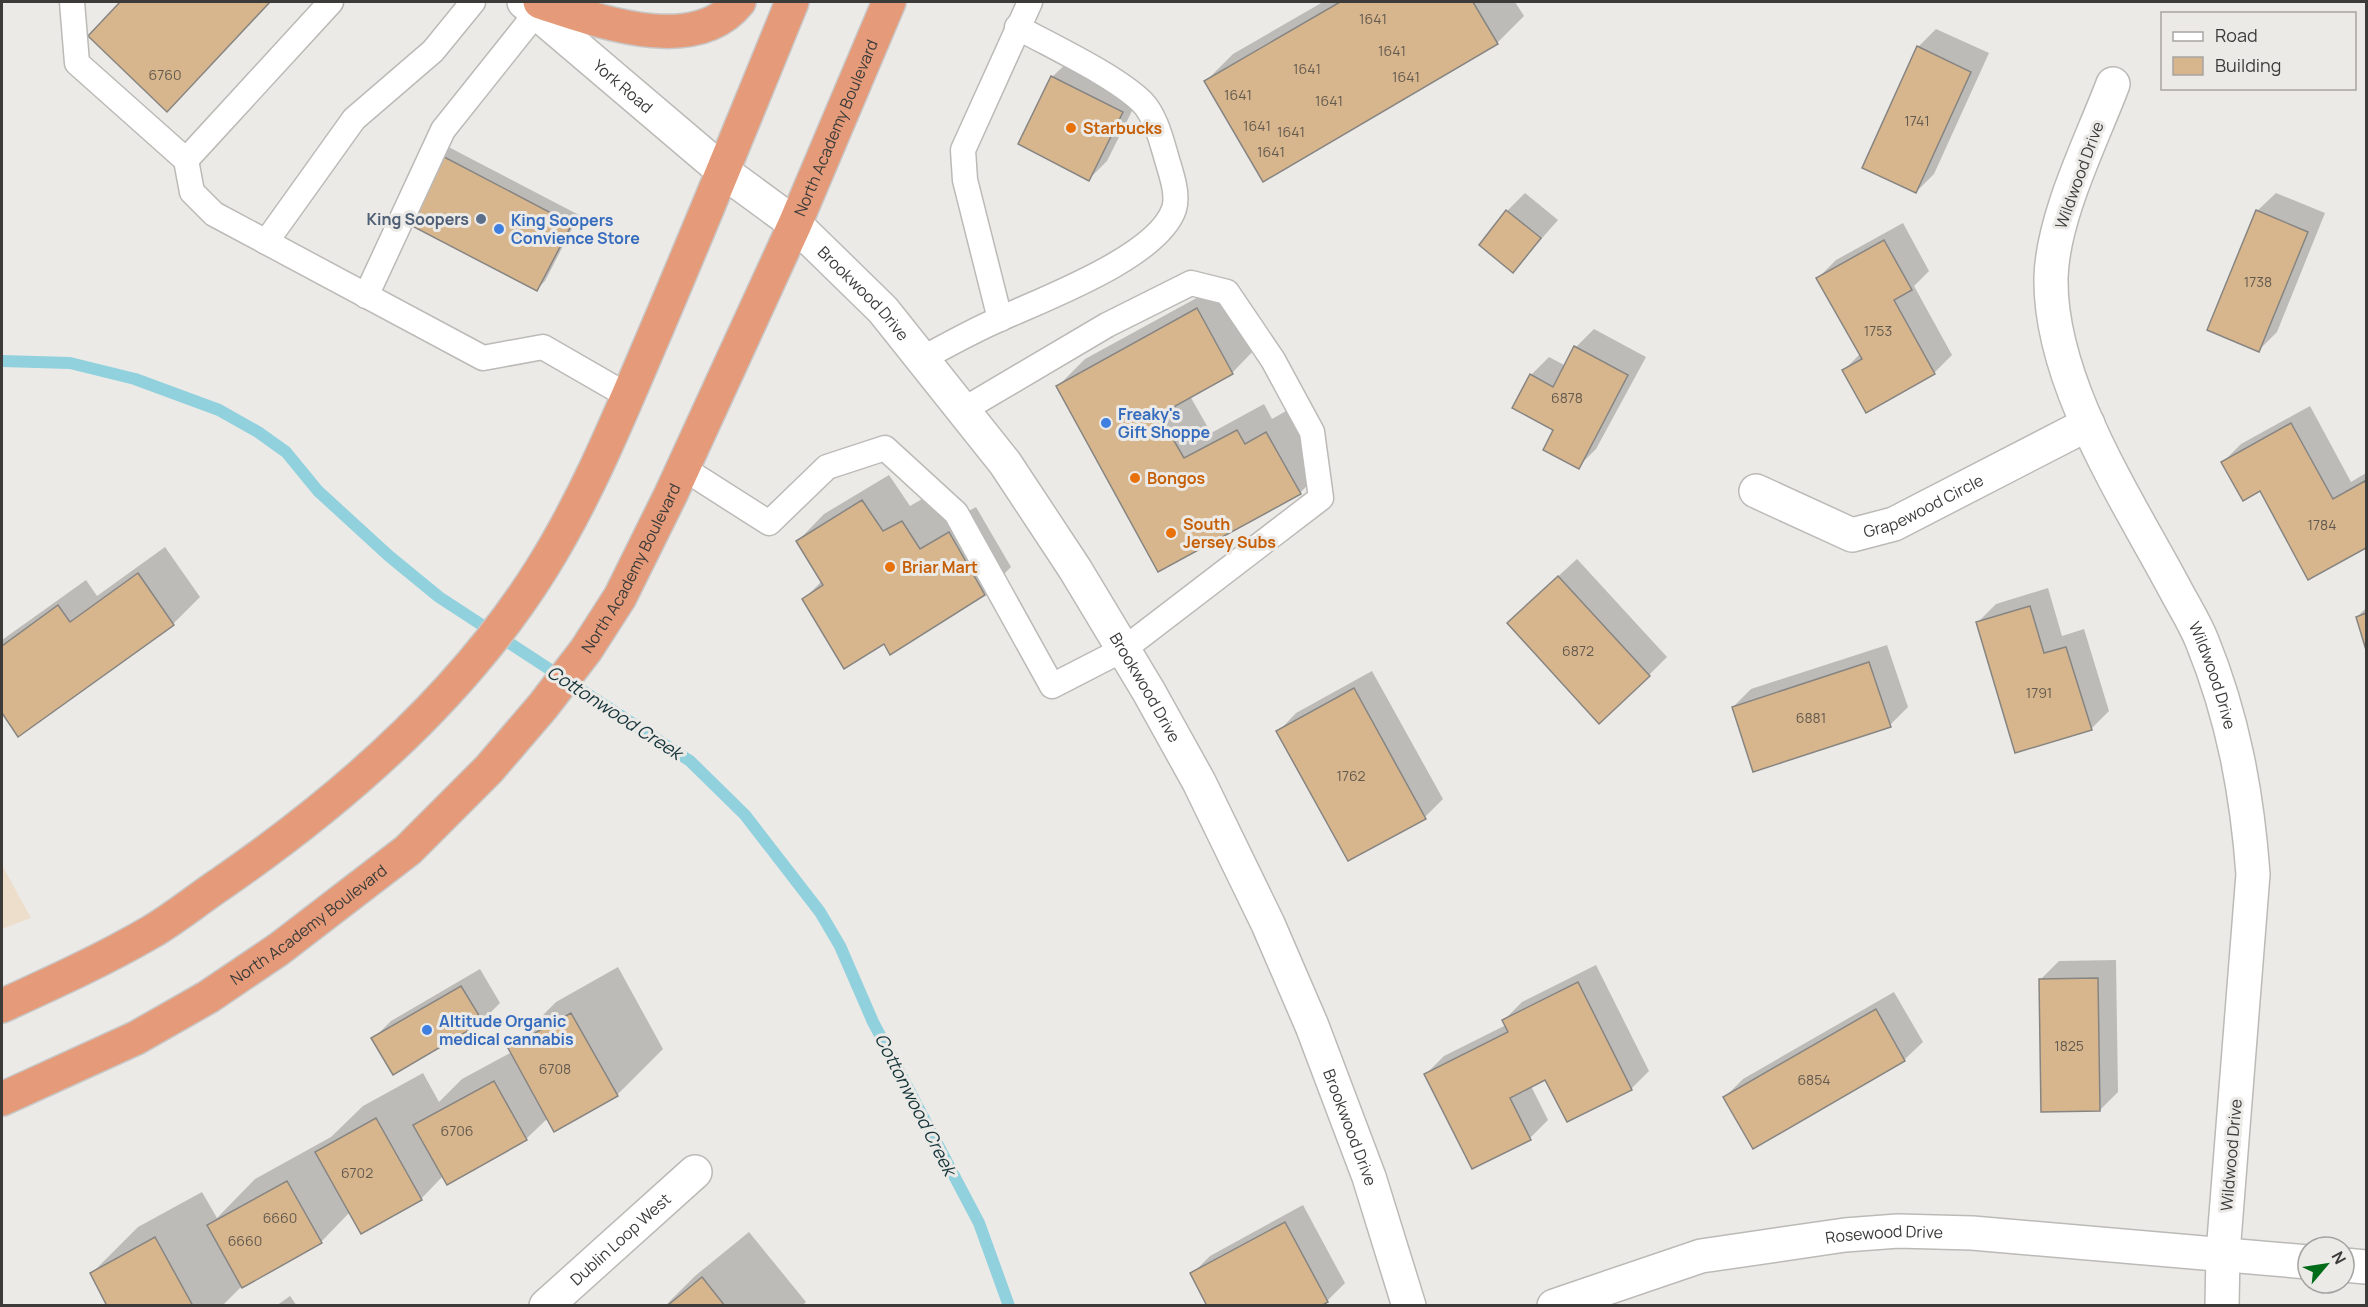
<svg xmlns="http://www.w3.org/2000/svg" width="2368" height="1307" font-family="Manrope,sans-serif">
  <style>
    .commercial { fill: #eddecb }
    .shadow { fill: #0003 }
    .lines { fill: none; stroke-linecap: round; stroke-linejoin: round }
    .stream { stroke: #91d1dd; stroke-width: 12 }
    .building { fill: #d8b68d; stroke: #878582; stroke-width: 1.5 }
    .lane-casing { stroke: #bcbab7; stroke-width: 27 }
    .street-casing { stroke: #bcbab7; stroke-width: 36 }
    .highway-casing { stroke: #c8c8c8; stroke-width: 36 }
    .lane { stroke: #fff; stroke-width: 24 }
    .street { stroke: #fff; stroke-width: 33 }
    .highway { stroke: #e59b79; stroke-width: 33 }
    .food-dot { fill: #e8710a; stroke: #eceae7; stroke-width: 2 }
    .service-dot { fill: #5c6f8a; stroke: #eceae7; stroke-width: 2 }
    .shop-dot { fill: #3f7fe0; stroke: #eceae7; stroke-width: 2 }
    .labels { text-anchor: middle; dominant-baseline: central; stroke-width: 6; stroke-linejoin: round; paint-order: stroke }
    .number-label { font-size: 14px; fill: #635a4f }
    .street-label { font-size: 16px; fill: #3c3b3a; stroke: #eceae7 }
    .food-label { font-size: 16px; font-weight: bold; fill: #c56008; stroke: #eceae7; text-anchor: start }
    .service-label { font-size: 16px; font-weight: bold; fill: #4e5e75; stroke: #eceae7; text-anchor: end }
    .shop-label { font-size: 16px; font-weight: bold; fill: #366cbe; stroke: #eceae7; text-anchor: start }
    .water-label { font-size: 18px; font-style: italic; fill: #133339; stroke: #eceae7 }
  </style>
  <rect width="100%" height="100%" fill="#eceae7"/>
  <!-- commercial -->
  <polygon class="commercial" points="2,865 31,918 2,929"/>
  <!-- shadow -->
  <g class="shadow">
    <polygon points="122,2 270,2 201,75 90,36"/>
    <polygon points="1323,2 1515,2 1524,16 1497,43 1206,81 1233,54"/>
    <polygon points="1936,29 1989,53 1934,174 1916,192 1918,47"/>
    <polygon points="1071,59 1141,93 1107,161 1089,179 1052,77"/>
    <polygon points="437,141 579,215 545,281 537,289 393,214"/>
    <polygon points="1525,193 1558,220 1513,271 1507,211"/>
    <polygon points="2276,193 2325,213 2277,332 2259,350 2257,211"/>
    <polygon points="1903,223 1929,271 1914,286 1952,355 1934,373 1844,370 1860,354 1818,278 1836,260"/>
    <polygon points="1224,283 1258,346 1232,373 1190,396 1211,433 1264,404 1272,419 1293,407 1326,466 1300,493 1159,570 1058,386 1085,359"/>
    <polygon points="1594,329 1646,357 1596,449 1578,467 1555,430 1531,375 1549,357 1566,366 1576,347"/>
    <polygon points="2310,406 2351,482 2366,473 2366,546 2309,578 2260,489 2223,462 2241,444"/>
    <polygon points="889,475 910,506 929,495 947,523 976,507 1011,567 984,594 891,653 884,641 804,599 822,581 798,541 824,514"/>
    <polygon points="165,547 200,597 173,624 19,735 2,711 2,640 86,580 97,596"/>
    <polygon points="1577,559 1667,657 1649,675 1527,605"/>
    <polygon points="2048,588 2062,636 2084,629 2109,711 2091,729 1978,622 1996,604"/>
    <polygon points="2366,608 2366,646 2357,617"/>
    <polygon points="1887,645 1908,707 1890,725 1733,707 1751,689"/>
    <polygon points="1372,671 1443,799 1425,817 1278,732 1296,713"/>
    <polygon points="2116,960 2118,1092 2100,1110 2040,980 2059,961"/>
    <polygon points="1596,965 1649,1071 1631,1089 1546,1078 1531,1086 1548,1120 1530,1138 1426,1074 1444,1056 1506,1025 1504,1020 1522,1002"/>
    <polygon points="618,967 663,1049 617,1095 548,1118 526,1139 443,1176 421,1199 350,1212 321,1242 242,1286 222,1306 109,1306 91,1274 138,1227 202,1192 217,1218 255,1179 331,1137 363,1106 423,1073 439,1102 462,1079 512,1052 510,1048 556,1002"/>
    <polygon points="480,969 500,1003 482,1021 373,1039 391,1021"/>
    <polygon points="1894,992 1923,1042 1904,1060 1753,1147 1725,1097 1743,1079"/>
    <polygon points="1303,1205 1345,1283 1327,1301 1192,1274 1210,1256"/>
    <polygon points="749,1232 806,1302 802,1306 665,1306 695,1276"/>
    <polygon points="290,1296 297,1306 276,1306"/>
  </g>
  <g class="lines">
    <!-- stream -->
    <polyline class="stream" points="2,361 70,363 135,379 219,410 258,432 286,452 318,491 389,556 439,597 690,761 745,815 820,912 840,946 873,1022 979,1223 1009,1306"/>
  </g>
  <!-- building -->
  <g class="building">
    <polygon points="120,2 270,2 167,112 88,36"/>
    <polygon points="1340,2 1473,2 1498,44 1263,182 1204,81"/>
    <polygon points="1917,46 1971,72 1916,193 1862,168"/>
    <polygon points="1051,76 1123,112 1089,181 1018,144"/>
    <polygon points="427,148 572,224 537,291 391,215"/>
    <polygon points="1506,210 1541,238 1513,273 1479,245"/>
    <polygon points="2256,210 2308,232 2259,352 2207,330"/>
    <polygon points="1884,240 1912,290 1894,300 1935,374 1866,413 1842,370 1862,359 1816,278"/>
    <polygon points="1197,308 1233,374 1159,415 1184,458 1237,430 1245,444 1266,432 1301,494 1158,572 1056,386"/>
    <polygon points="1574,346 1628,375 1579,469 1543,450 1553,430 1512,408 1530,374 1553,387"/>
    <polygon points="2291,423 2333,499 2365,481 2366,485 2366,548 2308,580 2260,491 2243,501 2221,462"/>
    <polygon points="862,500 883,531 902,521 920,549 949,532 985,595 890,655 884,644 844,669 802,599 823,585 796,541"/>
    <polygon points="138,573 174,625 18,737 2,713 2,646 58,605 70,622"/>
    <polygon points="1558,576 1650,676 1599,724 1507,623"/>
    <polygon points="2030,606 2044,653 2066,647 2092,730 2015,753 1976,622"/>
    <polygon points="2366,613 2366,650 2356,617"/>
    <polygon points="1869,662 1891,727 1753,772 1732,707"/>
    <polygon points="1354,688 1426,819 1348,861 1276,731"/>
    <polygon points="2098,978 2100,1111 2041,1112 2039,979"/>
    <polygon points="1578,982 1632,1090 1567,1122 1545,1080 1510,1098 1531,1140 1472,1169 1424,1074 1508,1032 1502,1020"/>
    <polygon points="461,986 483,1022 393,1075 371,1038"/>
    <polygon points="1876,1009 1905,1061 1753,1149 1723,1097"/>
    <polygon points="571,1013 618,1096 554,1132 508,1048"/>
    <polygon points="494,1081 527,1140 447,1185 413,1125"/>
    <polygon points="376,1118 422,1200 361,1234 315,1152"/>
    <polygon points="287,1181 322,1243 242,1288 207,1225"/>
    <polygon points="1285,1222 1328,1302 1321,1306 1207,1306 1190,1273"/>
    <polygon points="155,1237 193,1306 107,1306 90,1273"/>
    <polygon points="702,1277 725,1306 667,1306"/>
  </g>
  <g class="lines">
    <defs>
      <g id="lane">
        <polyline points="72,2 77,63 186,160 192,192 214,214 483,358 543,347 628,396"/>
        <polyline points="186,160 331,2"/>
        <polyline points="266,242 354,119 433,51 473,2"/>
        <polyline points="366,296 443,130 537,12"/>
        <polyline points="1000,319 965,180 963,150 1030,2"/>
        <path d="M 923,358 C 948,345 974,330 1000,319 C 1043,299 1158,257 1174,209 C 1179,193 1170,171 1166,156 C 1161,139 1155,115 1142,102 C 1114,75 1053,47 1017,27"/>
        <polyline points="683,468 769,523 827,467 885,448 956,513 1052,686 1124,649 1321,498 1312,432 1273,360 1227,292 1191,283 1107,325 963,410"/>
      </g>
      <g id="street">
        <path id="s1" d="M 524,2 L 724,172 L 795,224 L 883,310 L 1005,463 L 1075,569 L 1149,692 L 1199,782 L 1268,924 L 1312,1026 L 1369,1177 L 1409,1306"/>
        <path id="s2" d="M 2113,84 C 2091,142 2053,216 2051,277 C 2049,382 2127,499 2175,589 C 2184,606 2195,623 2202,641 C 2233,717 2247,793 2253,874 L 2223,1253 L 2222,1306"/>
        <path id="s3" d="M 1756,491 L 1852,535 L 1894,524 L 2088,424"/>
        <polyline points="2344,1265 2366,1267"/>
        <path id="s4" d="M 546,1306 L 695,1172"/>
        <path id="s5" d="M 1554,1306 L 1701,1256 L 1845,1235 L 1898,1231 L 1972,1233 L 2308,1262"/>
      </g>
      <g id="highway">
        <path d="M 540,2 C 596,20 694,58 739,2"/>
        <path d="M 2,1006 C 52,983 103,960 151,932 C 175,918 198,899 222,883 C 345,798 463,695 542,568 C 587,496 619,417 652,340 C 700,228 746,115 792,2"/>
        <path id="s6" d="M 2,1099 L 136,1038 L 208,997 L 279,949 L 408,850 L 489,769 L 543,706 L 586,650 L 620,597 L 671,494 L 795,224 L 889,2"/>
      </g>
    </defs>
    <!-- lane casing -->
    <use href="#lane" class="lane-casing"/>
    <!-- street casing -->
    <use href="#street" class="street-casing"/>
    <!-- highway casing -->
    <use href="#highway" class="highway-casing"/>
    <!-- lane -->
    <use href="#lane" class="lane"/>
    <!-- street -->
    <use href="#street" class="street"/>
    <!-- highway -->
    <use href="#highway" class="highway"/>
  </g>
  <!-- markers -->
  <g class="food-dot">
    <circle cx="1071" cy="128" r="6"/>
    <circle cx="1135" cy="478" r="6"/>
    <circle cx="1171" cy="533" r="6"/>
    <circle cx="890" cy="567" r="6"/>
  </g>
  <circle class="service-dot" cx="481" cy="219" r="6"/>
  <g class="shop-dot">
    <circle cx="499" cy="229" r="6"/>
    <circle cx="1106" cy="423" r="6"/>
    <circle cx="427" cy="1030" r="6"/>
  </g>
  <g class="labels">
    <!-- number labels -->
    <g class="number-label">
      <text x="1373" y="18">1641</text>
      <text x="1392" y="50">1641</text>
      <text x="1307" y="68">1641</text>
      <text x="165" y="74">6760</text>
      <text x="1406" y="76">1641</text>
      <text x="1238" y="94">1641</text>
      <text x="1329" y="100">1641</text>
      <text x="1917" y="120">1741</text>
      <text x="1257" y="125">1641</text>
      <text x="1291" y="131">1641</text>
      <text x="1271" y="151">1641</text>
      <text x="2258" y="281">1738</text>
      <text x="1878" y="330">1753</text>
      <text x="1567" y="397">6878</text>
      <text x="2322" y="524">1784</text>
      <text x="1578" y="650">6872</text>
      <text x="2039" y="692">1791</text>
      <text x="1811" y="717">6881</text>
      <text x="1351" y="775">1762</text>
      <text x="2069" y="1045">1825</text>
      <text x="555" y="1068">6708</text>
      <text x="1814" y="1079">6854</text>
      <text x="457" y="1130">6706</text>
      <text x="357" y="1172">6702</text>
      <text x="280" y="1217">6660</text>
      <text x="245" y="1240">6660</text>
    </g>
    <!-- street labels -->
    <g class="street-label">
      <text stroke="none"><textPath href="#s1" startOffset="130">York Road</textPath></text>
      <text stroke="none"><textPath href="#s6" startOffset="1326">North Academy Boulevard</textPath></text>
      <text transform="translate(2079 175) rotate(-70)">Wildwood Drive</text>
      <text stroke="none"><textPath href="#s1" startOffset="448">Brookwood Drive</textPath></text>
      <text stroke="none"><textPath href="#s3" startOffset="183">Grapewood Circle</textPath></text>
      <text stroke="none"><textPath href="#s6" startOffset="840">North Academy Boulevard</textPath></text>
      <text stroke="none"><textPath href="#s2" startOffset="638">Wildwood Drive</textPath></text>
      <text stroke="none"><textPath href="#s1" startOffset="934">Brookwood Drive</textPath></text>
      <text stroke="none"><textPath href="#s6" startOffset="354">North Academy Boulevard</textPath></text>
      <text stroke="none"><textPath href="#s1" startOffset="1420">Brookwood Drive</textPath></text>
      <text transform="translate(2231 1155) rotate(-85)">Wildwood Drive</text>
      <text stroke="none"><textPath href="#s5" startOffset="340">Rosewood Drive</textPath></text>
      <text stroke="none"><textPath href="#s4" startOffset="100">Dublin Loop West</textPath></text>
    </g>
    <!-- food labels -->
    <g class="food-label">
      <text x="1083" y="128">Starbucks</text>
      <text x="1147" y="478">Bongos</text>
      <text x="1183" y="524">South<tspan x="1183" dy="18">Jersey Subs</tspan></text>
      <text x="902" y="567">Briar Mart</text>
    </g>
    <!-- service labels -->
    <g class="service-label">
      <text x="469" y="219">King Soopers</text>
    </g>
    <!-- shop labels -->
    <g class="shop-label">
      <text x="511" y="220">King Soopers<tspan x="511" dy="18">Convience Store</tspan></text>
      <text x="1118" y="414">Freaky's<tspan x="1118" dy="18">Gift Shoppe</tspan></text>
      <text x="439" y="1021">Altitude Organic<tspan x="439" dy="18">medical cannabis</tspan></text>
    </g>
    <!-- water labels -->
    <g class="water-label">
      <text transform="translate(615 712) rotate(33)">Cottonwood Creek</text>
      <text transform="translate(916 1104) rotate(63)">Cottonwood Creek</text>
    </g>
  </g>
  <!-- border -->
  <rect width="2368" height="1307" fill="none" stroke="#3c3b3a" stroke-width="6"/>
  <!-- legend -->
  <rect x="2161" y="12" width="195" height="78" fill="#eceae7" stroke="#a6a4a2" stroke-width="1.5"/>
  <rect x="2173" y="32" width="30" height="9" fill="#ffffff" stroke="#a6a4a2" stroke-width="1.5"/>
  <text x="2215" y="42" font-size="18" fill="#3c3b3a">Road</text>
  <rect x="2173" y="57" width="30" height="18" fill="#d8b68d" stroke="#a6a4a2" stroke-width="1.5"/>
  <text x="2215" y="72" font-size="18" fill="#3c3b3a">Building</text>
  <!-- north arrow -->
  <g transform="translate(2326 1265) rotate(61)"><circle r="28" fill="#eceae7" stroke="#a6a4a2" stroke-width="1.5"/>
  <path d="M0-4.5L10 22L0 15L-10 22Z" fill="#006b19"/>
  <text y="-9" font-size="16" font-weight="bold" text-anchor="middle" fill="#3c3b3a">N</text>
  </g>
</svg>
